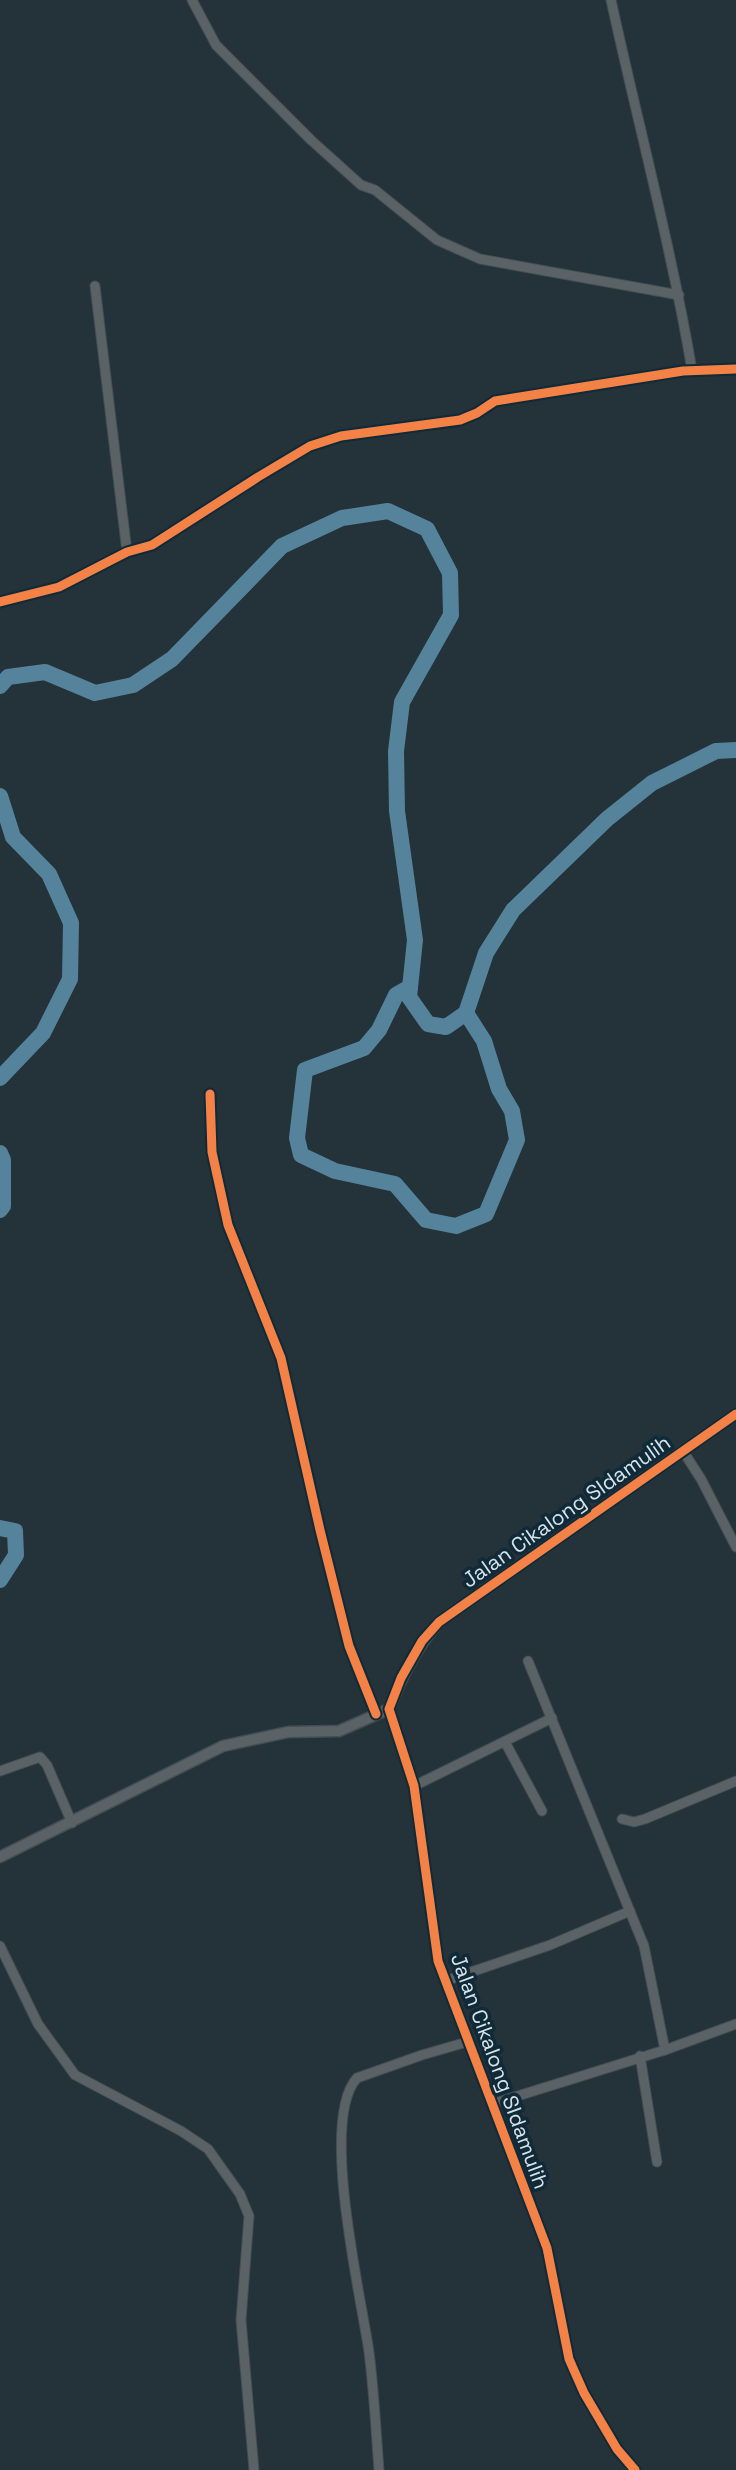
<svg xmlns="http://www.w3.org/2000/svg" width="736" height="2470" font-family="'Space Grotesk',sans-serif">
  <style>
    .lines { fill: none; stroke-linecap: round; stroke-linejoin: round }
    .river { stroke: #55839b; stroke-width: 16 }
    .minor-casing { stroke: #424d54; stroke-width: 11 }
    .tertiary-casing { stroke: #424d54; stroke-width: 13 }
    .minor { stroke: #5b6265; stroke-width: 9 }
    .tertiary { stroke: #5b6265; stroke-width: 10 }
    .cycleway-casing { stroke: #112a38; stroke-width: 13 }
    .cycleway { stroke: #f48246; stroke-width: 9 }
    .labels { text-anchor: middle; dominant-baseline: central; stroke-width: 7; stroke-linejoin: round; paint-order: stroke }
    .street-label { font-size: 21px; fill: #d4e3eb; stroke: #112a38 }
  </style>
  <rect width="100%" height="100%" fill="#243239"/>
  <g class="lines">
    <!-- river -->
    <g class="river">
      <polyline points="0,686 8,677 45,672 95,693 133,685 172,659 282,546 342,518 388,511 427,529 450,573 451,615 402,702 396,751 397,811 415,940 409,997 428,1024 446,1027 466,1013 486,953 513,910 607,819 652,783 716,751 736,750"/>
      <polyline points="0,796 13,837 49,874 71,923 70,979 43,1033 0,1078"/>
      <polyline points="410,987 396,995 379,1030 364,1048 305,1070 297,1138 301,1155 335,1171 395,1184 426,1220 456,1226 486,1214 517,1140 512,1111 499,1089 484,1041 466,1013"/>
      <polyline points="0,1153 3,1160 3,1206 0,1210"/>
      <polyline points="0,1528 15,1531 16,1555 0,1580"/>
    </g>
    <defs>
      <g id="minor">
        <polyline points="192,0 216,45 311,140 361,185 375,190 437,240 480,259 679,295"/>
        <path d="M 611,0 C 638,124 671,246 692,370"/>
        <polyline points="95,286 127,552"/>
        <polyline points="0,602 59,587 127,552 152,545 258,477 310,446 341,436 460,420 477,413 495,401 683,371 736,369"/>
        <polyline points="210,1094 212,1152 228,1225 281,1358 320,1530 349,1646 376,1714"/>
        <polyline points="683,1451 701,1479 736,1547"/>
        <polyline points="528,1661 644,1946 665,2050"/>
        <polyline points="389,1709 414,1786 438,1961 547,2248 569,2359 584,2393 617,2449 635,2470"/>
        <polyline points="505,1742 542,1811"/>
        <polyline points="0,1771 40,1757 47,1765 72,1823"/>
        <polyline points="414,1786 552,1718"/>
        <polyline points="622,1819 634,1822 645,1819 736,1781"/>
        <polyline points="0,1946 38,2024 75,2075 181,2131 208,2149 240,2194 249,2216 241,2320 254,2470"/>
        <polyline points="445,1981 550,1945 630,1911"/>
        <polyline points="640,2056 657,2162"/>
        <polyline points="492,2104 665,2050 736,2024"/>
        <path d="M 379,2470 C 376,2431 374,2391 369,2352 C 361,2296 319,2119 357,2078 L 422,2055 L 467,2042"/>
      </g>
      <path id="tertiary" d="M 0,1857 L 223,1746 L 288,1732 L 339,1731 L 389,1709 C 402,1676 416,1648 439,1622 L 736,1414"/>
    </defs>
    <!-- minor casing -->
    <use href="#minor" class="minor-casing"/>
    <!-- tertiary casing -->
    <use href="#tertiary" class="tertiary-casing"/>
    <!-- minor -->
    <use href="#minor" class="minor"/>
    <!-- tertiary -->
    <use href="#tertiary" class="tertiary"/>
    <defs>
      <g id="cycleway">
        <polyline points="0,602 59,587 127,552 152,545 258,477 310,446 341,436 460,420 477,413 495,401 683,371 736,369"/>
        <polyline points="210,1094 212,1152 228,1225 281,1358 320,1530 349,1646 376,1714"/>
        <polyline points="635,2470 617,2449 584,2393 569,2359 547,2248 438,1961 414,1786 389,1709 401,1678 422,1641 439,1622 736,1414"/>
      </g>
    </defs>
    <!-- cycleway casing -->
    <use href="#cycleway" class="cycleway-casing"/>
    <!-- cycleway -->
    <use href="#cycleway" class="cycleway"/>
  </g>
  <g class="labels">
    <!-- street labels -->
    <g class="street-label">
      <text transform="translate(566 1511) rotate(-35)">Jalan Cikalong SIdamulih</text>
      <text transform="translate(500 2071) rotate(70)">Jalan Cikalong SIdamulih</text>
    </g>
  </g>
</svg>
